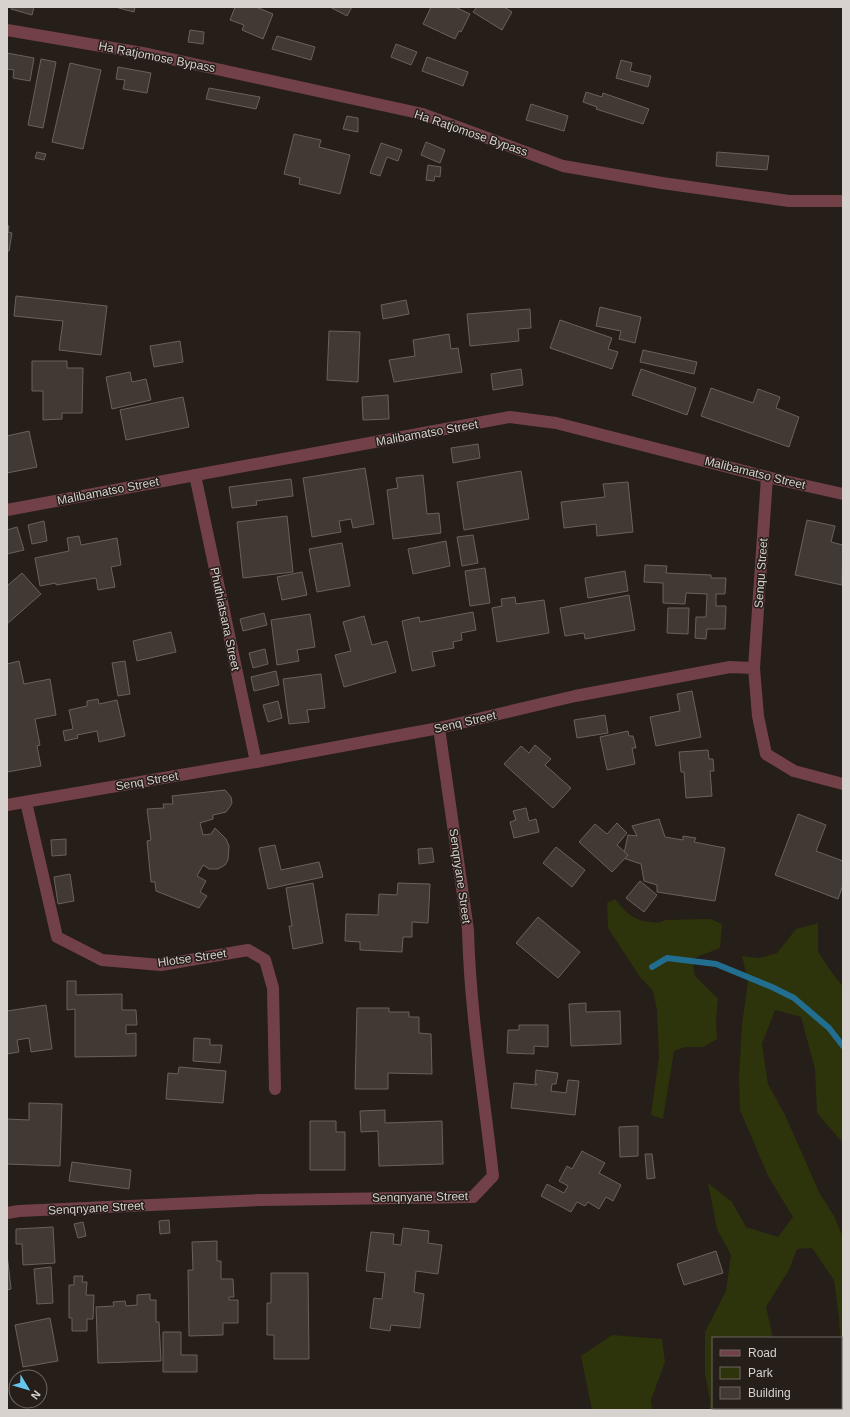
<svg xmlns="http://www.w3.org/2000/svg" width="850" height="1417" font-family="Helvetica,sans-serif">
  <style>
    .green { fill: #2d330b }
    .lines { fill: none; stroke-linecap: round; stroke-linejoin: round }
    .stream { stroke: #216e90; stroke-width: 6 }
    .building { fill: #413933; stroke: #6a615b }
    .street { stroke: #724147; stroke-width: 12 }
    .labels { text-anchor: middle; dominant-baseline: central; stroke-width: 3; stroke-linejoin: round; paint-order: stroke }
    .street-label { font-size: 12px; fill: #d7d2ce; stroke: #261e19 }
  </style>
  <rect width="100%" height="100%" fill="#261e19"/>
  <!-- green -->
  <g class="green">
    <path d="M 615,899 C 626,913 634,921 652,922 C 657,923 660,923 665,920 L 710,919 L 722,924 L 720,948 L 692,959 L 695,976 L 718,999 L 716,1020 L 717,1039 L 703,1047 L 685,1047 L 674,1051 L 663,1119 L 651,1115 L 659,1057 L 657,1010 L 653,991 L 640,977 L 608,928 L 607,903 Z"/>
    <polygon points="818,923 818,952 833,974 843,986 843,1143 817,1113 815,1069 801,1017 775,1010 762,1044 768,1084 785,1115 820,1194 834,1216 843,1237 843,1351 841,1350 839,1318 834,1280 812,1248 797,1249 789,1270 766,1307 773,1338 713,1338 713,1408 755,1408 754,1410 709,1410 710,1401 705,1373 705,1332 726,1291 731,1255 717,1229 708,1183 732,1202 746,1227 778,1237 793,1217 768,1176 740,1110 739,1076 742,1025 748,981 742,956 759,958 777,953 796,929"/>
    <polygon points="612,1335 662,1339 665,1362 651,1400 652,1410 592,1410 581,1356"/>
  </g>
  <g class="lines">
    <!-- stream -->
    <polyline class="stream" points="652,967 667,958 716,964 772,987 794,998 829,1028 843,1046"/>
  </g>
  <!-- building -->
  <g class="building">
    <polygon points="12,7 34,7 32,15 11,9"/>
    <polygon points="115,7 135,7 134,12"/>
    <polygon points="235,7 256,7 273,14 263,39 242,30 244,25 230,20"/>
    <polygon points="330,7 352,7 347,16"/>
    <polygon points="431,7 455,7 470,14 461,32 459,31 455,39 423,24"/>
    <polygon points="477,7 504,7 512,12 502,30 473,12"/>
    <polygon points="190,30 204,32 203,44 188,42"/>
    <polygon points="277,36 315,47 311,60 272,49"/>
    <polygon points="396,44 417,52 411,65 391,57"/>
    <polygon points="7,53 34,58 30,81 13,78 14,70 7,69"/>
    <polygon points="427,57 468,72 463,86 422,71"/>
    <polygon points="41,59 56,62 43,128 28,125"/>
    <polygon points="621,60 632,63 630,71 651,76 648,87 616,78"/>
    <polygon points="70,63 101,70 83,149 52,142"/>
    <polygon points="118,67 151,73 147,93 123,89 125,80 116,79"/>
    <polygon points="209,88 260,97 256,109 206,99"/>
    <polygon points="586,92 602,97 603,93 649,109 643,124 596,109 597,107 583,102"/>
    <polygon points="531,104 568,116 564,131 526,120"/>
    <polygon points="347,116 358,118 358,132 343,129"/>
    <polygon points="294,134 321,140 319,147 350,155 340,194 299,184 300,178 284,174"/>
    <polygon points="426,142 445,150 440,163 421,155"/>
    <polygon points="381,143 402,150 398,161 387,157 380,176 370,173"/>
    <polygon points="37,152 46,154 44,160 35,158"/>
    <polygon points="717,152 769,156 767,170 716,166"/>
    <polygon points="428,165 441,167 440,177 435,176 434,181 426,180"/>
    <polygon points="7,226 9,226 8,232 12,233 9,251 7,251"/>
    <polygon points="16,296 107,306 101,355 59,350 63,321 14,316"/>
    <polygon points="406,300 409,314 383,319 381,305"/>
    <polygon points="600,307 641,317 635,343 619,339 621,331 596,326"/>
    <polygon points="530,309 531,328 518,329 519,341 470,346 467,314"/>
    <polygon points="560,320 612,338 608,349 618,352 612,369 550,348"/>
    <polygon points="329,331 360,332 358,382 327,380"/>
    <polygon points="449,334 451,349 458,348 462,372 394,382 389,360 415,356 413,340"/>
    <polygon points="180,341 183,362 154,367 150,346"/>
    <polygon points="643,350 697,362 694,374 640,362"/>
    <polygon points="32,361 67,361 67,368 83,368 82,413 62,413 62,419 43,420 43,391 32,391"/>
    <polygon points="521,369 523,385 493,390 491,374"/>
    <polygon points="641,369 696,388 687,415 632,395"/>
    <polygon points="130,372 132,382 146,379 151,400 112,409 106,377"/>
    <polygon points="711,388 753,403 758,389 780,397 776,408 799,417 789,447 701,416"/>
    <polygon points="388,395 389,419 363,420 362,397"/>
    <polygon points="183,397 189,427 126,440 120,410"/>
    <polygon points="29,431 37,467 7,473 7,436"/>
    <polygon points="478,444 480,458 453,463 451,448"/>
    <polygon points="365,468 374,524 353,528 351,519 339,521 341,532 312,537 303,478"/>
    <polygon points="521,471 529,519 464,530 457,482"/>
    <polygon points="423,475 427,514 439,513 441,533 393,539 387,490 398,488 396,478"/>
    <polygon points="291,479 293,496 256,501 257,505 232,508 229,487"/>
    <polygon points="628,482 633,532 597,536 596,524 564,528 561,502 605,497 603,484"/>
    <polygon points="287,516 293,572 243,578 237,522"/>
    <polygon points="807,520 835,526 831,542 843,545 842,585 795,575"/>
    <polygon points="44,521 47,541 32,544 28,525"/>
    <polygon points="17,527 24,550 7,554 7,530"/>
    <polygon points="473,535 478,563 462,566 457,537"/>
    <polygon points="79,536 81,545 117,538 121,565 111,567 115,587 98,590 96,578 56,585 56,583 40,586 35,558 69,551 67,538"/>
    <polygon points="446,541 450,566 413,574 408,549"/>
    <polygon points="342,543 350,586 317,592 309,549"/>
    <polygon points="645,565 667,566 666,573 711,575 711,578 726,578 725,594 716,594 716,606 726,606 725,629 707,629 706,639 695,638 696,617 706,617 707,594 686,593 685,604 663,603 663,583 644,582"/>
    <polygon points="485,568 490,603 470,606 465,571"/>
    <polygon points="625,571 628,591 588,598 585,578"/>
    <polygon points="302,572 307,595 282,600 277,577"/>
    <polygon points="22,573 41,594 7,624 7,586"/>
    <polygon points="629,595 635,630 585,639 584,633 565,636 560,608"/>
    <polygon points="515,597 516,604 544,600 549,633 497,642 492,608 502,606 501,599"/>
    <polygon points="668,608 689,608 688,634 667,633"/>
    <polygon points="473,612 476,630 461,633 462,640 453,642 454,648 432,652 435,666 412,671 402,621 419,617 420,622"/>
    <polygon points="264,613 267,625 243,631 240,619"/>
    <polygon points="310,614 315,647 297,650 299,661 277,665 271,620"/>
    <polygon points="364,616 372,645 387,641 396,672 344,687 335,655 351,651 343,622"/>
    <polygon points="171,632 176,652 137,661 133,641"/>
    <polygon points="265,649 268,664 253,668 249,653"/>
    <polygon points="19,661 24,684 50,679 56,715 35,719 40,745 37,746 41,766 7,772 7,664"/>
    <polygon points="125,661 130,694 118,696 112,663"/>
    <polygon points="276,671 279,685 254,691 251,677"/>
    <polygon points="321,674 325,708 307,710 309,722 289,724 283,679"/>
    <polygon points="692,691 701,737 656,746 650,717 680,711 677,694"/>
    <polygon points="98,699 99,704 117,700 125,736 99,742 97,731 77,735 78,738 65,741 63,731 73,729 69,710 87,706 87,701"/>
    <polygon points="278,701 282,718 268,722 263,705"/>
    <polygon points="605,715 608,733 577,738 574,720"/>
    <polygon points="628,731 629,736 633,736 636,748 632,748 635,764 607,770 600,737"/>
    <polygon points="535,745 551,759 545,765 571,788 553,808 504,764 521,746 529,753"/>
    <polygon points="708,750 709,759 713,759 714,771 710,771 712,796 686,798 684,772 681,772 679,752"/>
    <polygon points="225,790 231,797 232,803 229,808 226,812 213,815 213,819 200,823 203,835 211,834 215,828 226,839 229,846 228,860 225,865 218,869 209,869 203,865 197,876 206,881 200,892 207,896 199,908 156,891 155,882 151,882 147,841 151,840 147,809 164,808 163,804 173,804 172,796"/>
    <polygon points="526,808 529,821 536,819 539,832 514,838 510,822 516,820 513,811"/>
    <polygon points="798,814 826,825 816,851 843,861 843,885 838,899 775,875"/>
    <polygon points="659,819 665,837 683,840 683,836 696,838 694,842 725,848 715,901 657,892 657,885 644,881 641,864 623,858 628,835 637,836 632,826"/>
    <polygon points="617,823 627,833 617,845 628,855 612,872 579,842 595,824 607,834"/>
    <polygon points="66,839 66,855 52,856 51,840"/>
    <polygon points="275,845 281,870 319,862 323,877 268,889 259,848"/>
    <polygon points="556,847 585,870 572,887 543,863"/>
    <polygon points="432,848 434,862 419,864 418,849"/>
    <polygon points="70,874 74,901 58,904 54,877"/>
    <polygon points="640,881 657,895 644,912 626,898"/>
    <polygon points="313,883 323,943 293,949 289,926 292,926 286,888"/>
    <polygon points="398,883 430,884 428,923 412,922 412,937 403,937 402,952 360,950 360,942 345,941 346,914 378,915 379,894 397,895"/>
    <polygon points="538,917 580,952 558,978 516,943"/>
    <polygon points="67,981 76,981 76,995 122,994 122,1010 136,1010 137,1025 126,1025 126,1034 136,1033 136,1056 75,1057 75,1009 67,1010"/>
    <polygon points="586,1003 586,1012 620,1011 621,1044 571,1046 569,1004"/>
    <polygon points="46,1005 52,1049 31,1052 29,1038 17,1040 19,1052 7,1054 7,1011"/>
    <polygon points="357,1008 389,1008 389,1012 409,1012 409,1017 419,1017 419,1033 431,1034 432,1074 388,1073 388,1089 355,1089"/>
    <polygon points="519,1025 548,1025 548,1047 534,1046 534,1054 507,1053 508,1030 519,1030"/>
    <polygon points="194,1038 210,1039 210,1045 222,1045 220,1063 193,1061"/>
    <polygon points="179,1067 226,1071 223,1103 166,1099 168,1073 178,1074"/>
    <polygon points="536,1070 558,1073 556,1084 552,1084 551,1091 566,1093 568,1080 579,1081 575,1115 511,1108 514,1083 537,1085 537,1084 535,1084"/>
    <polygon points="29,1103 62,1104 60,1166 7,1164 7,1119 29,1120"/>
    <polygon points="385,1110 385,1123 442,1121 443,1164 379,1166 378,1131 361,1132 360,1111"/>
    <polygon points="310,1121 336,1121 336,1132 345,1132 345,1170 310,1170"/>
    <polygon points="638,1126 638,1156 620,1157 619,1127"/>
    <polygon points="582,1151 605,1163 599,1173 621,1185 613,1201 606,1197 599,1209 588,1202 585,1206 577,1202 571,1212 541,1196 547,1184 564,1193 568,1186 559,1181 567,1166 572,1169"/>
    <polygon points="645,1154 652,1154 655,1178 647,1179"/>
    <polygon points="72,1162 131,1170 129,1189 69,1181"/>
    <polygon points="169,1220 170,1233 160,1234 159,1221"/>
    <polygon points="83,1222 86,1236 78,1238 74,1224"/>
    <polygon points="53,1227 55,1263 23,1265 22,1244 16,1244 16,1229"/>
    <polygon points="403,1228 429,1231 428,1243 442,1245 438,1274 416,1271 414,1292 424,1294 420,1328 391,1325 390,1331 370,1328 374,1298 382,1299 385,1273 366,1271 371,1232 394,1234 393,1244 401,1245"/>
    <polygon points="217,1241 217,1261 221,1261 221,1279 233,1279 234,1297 229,1297 229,1300 238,1300 238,1323 223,1323 223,1335 189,1336 188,1270 193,1270 192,1242"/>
    <polygon points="716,1251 723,1273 684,1285 677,1264"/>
    <polygon points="7,1254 11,1289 7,1290"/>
    <polygon points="51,1267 53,1303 37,1304 34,1269"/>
    <polygon points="271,1273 308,1273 309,1359 274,1359 274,1335 267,1335 267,1303 271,1303"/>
    <polygon points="74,1276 83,1276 82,1282 87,1282 86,1295 94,1295 93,1319 87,1319 87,1331 72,1331 72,1318 69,1318 69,1285 74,1285"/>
    <polygon points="150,1294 150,1300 156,1300 156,1322 159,1322 161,1361 98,1363 96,1307 114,1306 113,1302 125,1301 126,1306 137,1305 137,1295"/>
    <polygon points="50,1318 58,1361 23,1367 15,1325"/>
    <polygon points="163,1332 181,1332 181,1355 197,1355 197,1372 163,1372"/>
  </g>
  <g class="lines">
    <!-- street -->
    <g class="street">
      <polyline points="7,30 148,54 423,114 563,166 662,183 789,201 843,201"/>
      <polyline points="195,475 256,762"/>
      <polyline points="7,510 510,417 556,423 767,477 843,494"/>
      <polyline points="754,668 767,477"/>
      <polyline points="26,802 57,937 102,960 161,965 248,950 265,960 273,988 275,1089"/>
      <polyline points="7,805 256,762 439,728 575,696 730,667 754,668 758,716 766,754 794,771 843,784"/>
      <path d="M 7,1213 L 19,1211 L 261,1200 L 473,1197 L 493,1176 C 484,1094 470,1013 468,930 L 439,728"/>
    </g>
  </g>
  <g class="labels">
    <!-- street labels -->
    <g class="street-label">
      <text transform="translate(157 57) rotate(11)">Ha Ratjomose Bypass</text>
      <text transform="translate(471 133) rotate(19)">Ha Ratjomose Bypass</text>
      <text transform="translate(427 433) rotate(-10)">Malibamatso Street</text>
      <text transform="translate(755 473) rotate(14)">Malibamatso Street</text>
      <text transform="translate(108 491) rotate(-11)">Malibamatso Street</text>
      <text transform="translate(761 573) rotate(-86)">Senqu Street</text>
      <text transform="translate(225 619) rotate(78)">Phuthiatsana Street</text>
      <text transform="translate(465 722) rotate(-13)">Senq Street</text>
      <text transform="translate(147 781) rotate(-10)">Senq Street</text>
      <text transform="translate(460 876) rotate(82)">Senqnyane Street</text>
      <text transform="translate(192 958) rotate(-8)">Hlotse Street</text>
      <text transform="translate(420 1197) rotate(-1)">Senqnyane Street</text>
      <text transform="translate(96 1208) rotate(-3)">Senqnyane Street</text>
    </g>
  </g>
  <!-- border -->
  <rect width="850" height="1417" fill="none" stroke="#d7d2ce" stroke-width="16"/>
  <!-- legend -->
  <rect x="712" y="1337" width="130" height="72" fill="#261e19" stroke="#6d6661"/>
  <rect x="720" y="1350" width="20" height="6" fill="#724147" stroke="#6d6661"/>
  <text x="748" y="1357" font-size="12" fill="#d7d2ce">Road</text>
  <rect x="720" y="1367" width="20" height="12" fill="#2d330b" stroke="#6d6661"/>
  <text x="748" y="1377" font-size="12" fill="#d7d2ce">Park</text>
  <rect x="720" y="1387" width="20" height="12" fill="#413933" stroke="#6d6661"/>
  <text x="748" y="1397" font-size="12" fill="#d7d2ce">Building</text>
  <!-- north arrow -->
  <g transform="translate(28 1389) rotate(128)"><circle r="19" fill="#261e19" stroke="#6d6661"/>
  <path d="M0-3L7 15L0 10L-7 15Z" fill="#64c5ee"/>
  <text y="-6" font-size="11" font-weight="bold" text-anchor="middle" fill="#d7d2ce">N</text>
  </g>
</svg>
